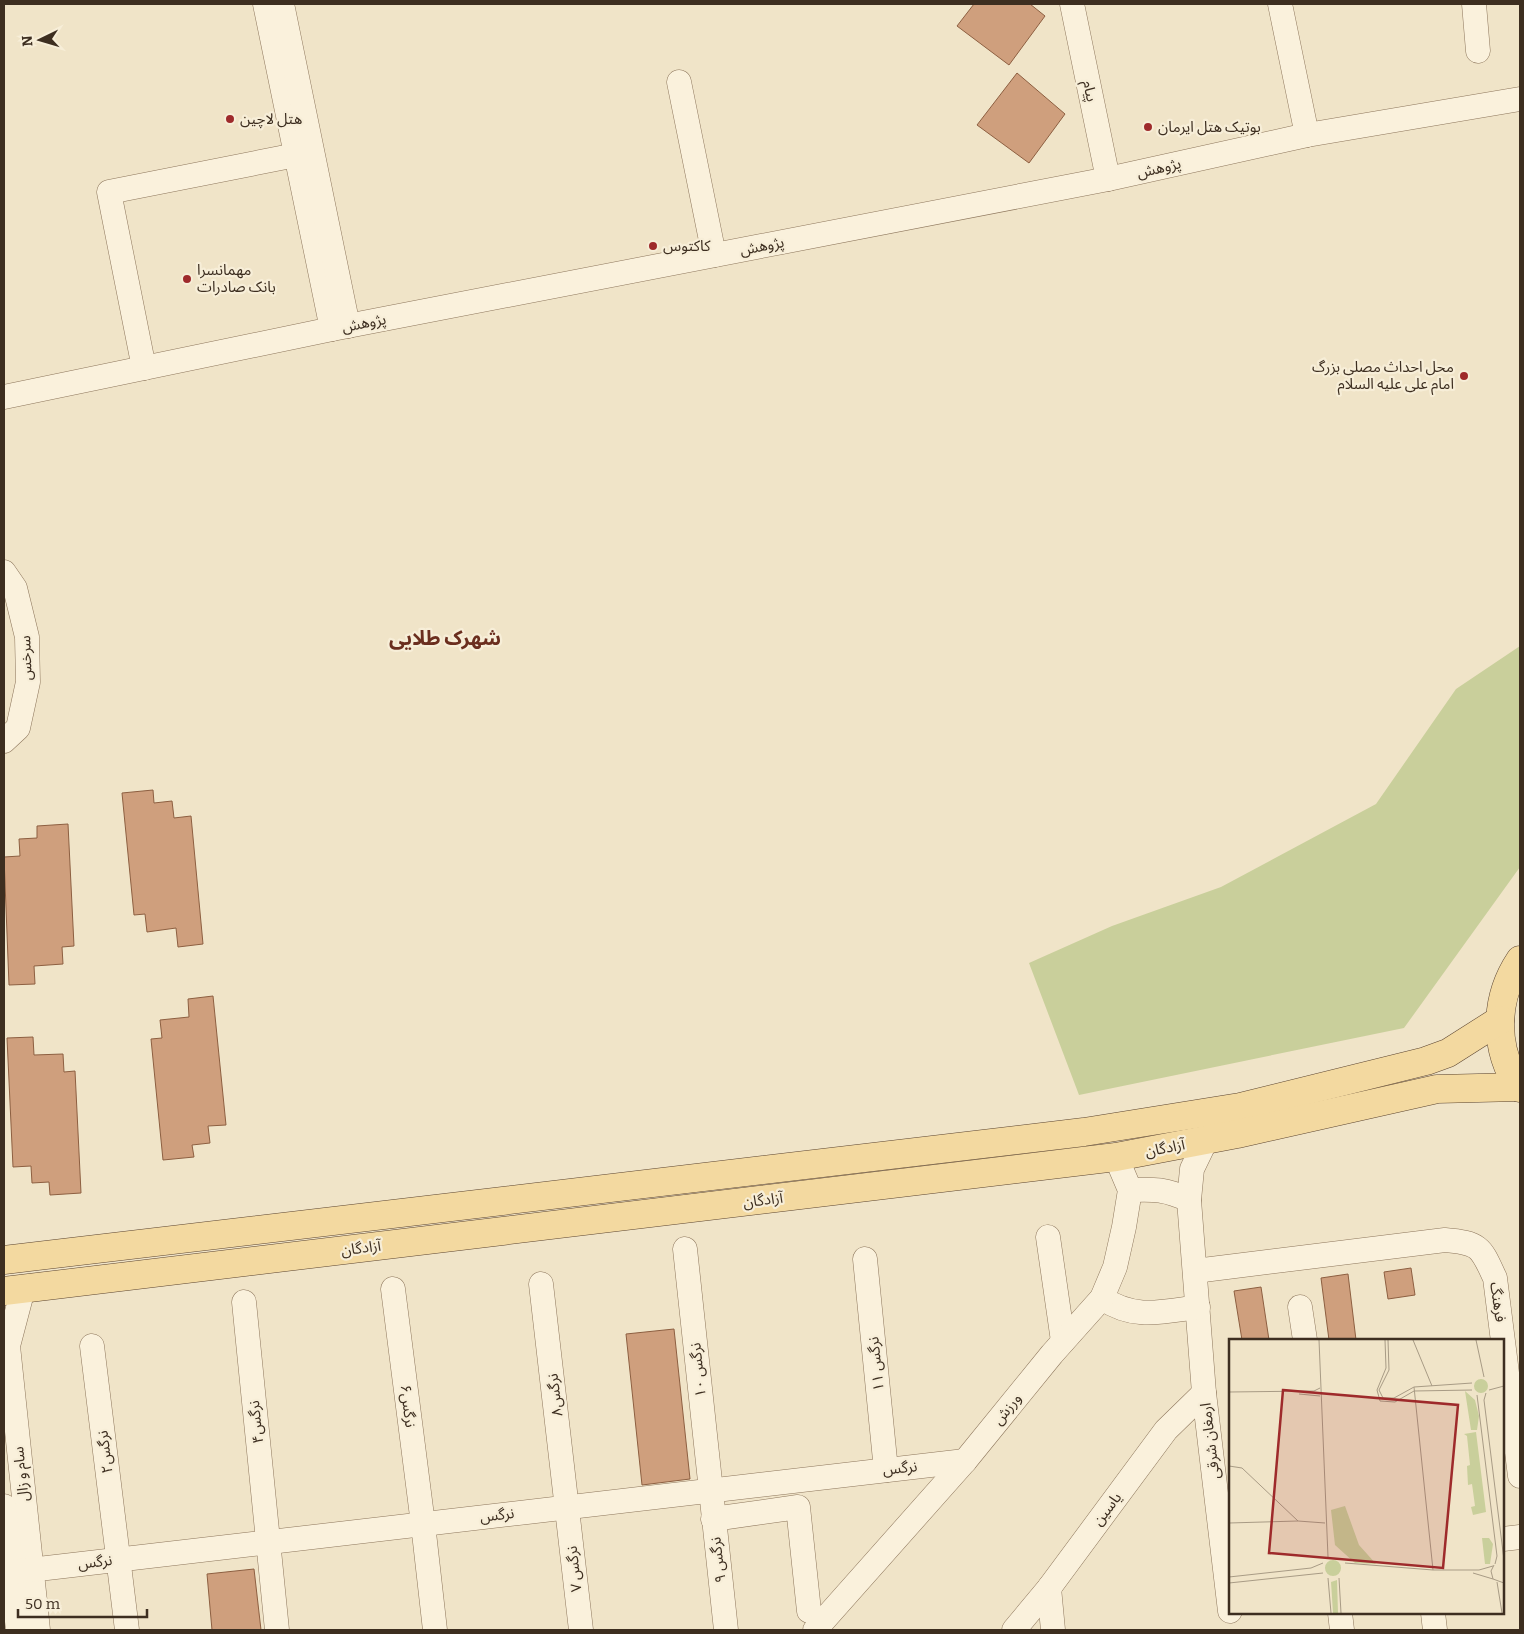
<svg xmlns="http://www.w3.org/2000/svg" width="1524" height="1634" font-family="Bitter,'Noto Sans Arabic',serif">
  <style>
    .green { fill: #c9cf9b }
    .building { fill: #cf9f7d; stroke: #8d5f41 }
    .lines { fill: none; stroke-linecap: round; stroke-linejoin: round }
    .minor-casing { stroke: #8d765c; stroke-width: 25 }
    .major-casing { stroke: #5b4430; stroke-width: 29 }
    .minor { stroke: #faf1dc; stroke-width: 24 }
    .major { stroke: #f3d9a0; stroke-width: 28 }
    .poi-dot { fill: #9e2a2b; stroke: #f7eed8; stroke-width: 2 }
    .labels { text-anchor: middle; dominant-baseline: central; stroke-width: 4.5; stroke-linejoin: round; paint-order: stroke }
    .street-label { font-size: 15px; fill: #3d2e20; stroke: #f7eed8 }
    .poi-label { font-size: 15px; fill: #3d2e20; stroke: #f7eed8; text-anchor: start }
    .district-label { font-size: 20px; font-weight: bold; fill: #6b2e1e; stroke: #f7eed8 }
    .inset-road { fill: none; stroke: #a89b85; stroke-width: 1 }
    .view { fill: #9e2a2b; fill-opacity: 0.15; stroke: #9e2a2b; stroke-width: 2.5 }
    .inset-edge { fill: none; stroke: #3d2e20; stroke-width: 2.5 }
  </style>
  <rect width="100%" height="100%" fill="#f0e4c8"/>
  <!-- green -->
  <polygon class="green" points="1520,646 1520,867 1404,1028 1079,1095 1029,963 1112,926 1221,887 1376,804 1456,689"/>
  <!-- building -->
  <g class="building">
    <polygon points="974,4 1030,4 1045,16 1009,65 957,26"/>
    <polygon points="1017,73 1065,114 1029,163 977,125"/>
    <polygon points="153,790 154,803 172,801 174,818 191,816 203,944 178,947 176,928 147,932 145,914 134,915 122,793"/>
    <polygon points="68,824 74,946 62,947 63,964 34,966 35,984 9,985 4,857 20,856 19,839 37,838 37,826"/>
    <polygon points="213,996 226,1125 208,1126 210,1143 192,1145 194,1157 163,1160 151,1039 162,1038 160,1020 189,1017 188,999"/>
    <polygon points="33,1037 34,1055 63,1054 64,1072 75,1071 81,1193 50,1195 49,1182 32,1183 31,1166 13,1167 7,1038"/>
    <polygon points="1411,1268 1415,1295 1388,1299 1384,1272"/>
    <polygon points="1348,1274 1356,1340 1329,1340 1321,1278"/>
    <polygon points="1261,1287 1269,1340 1242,1340 1234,1291"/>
    <polygon points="674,1329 690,1479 642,1485 626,1334"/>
    <polygon points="254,1569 261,1630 212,1630 207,1574"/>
  </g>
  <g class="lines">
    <defs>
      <g id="minor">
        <polyline points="265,4 332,329"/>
        <polyline points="282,4 348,326"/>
        <polyline points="1072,4 1108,179"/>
        <polyline points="1280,4 1307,135"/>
        <polyline points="1474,4 1478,51"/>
        <polyline points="679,82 714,255"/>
        <polyline points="144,368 109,192 296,155"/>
        <polyline points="4,397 332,329 1108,179 1307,135 1520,99"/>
        <polyline points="4,572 15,588 27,637 28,682 18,728 4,741"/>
        <polyline points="1206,1140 1192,1169 1189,1200 1204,1393 1230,1611"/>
        <path d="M 1130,1190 C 1154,1189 1166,1189 1189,1200"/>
        <polyline points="1048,1237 1063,1341"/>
        <polyline points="685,1249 726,1630"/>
        <polyline points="865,1259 886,1470"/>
        <path d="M 1195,1271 L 1445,1240 C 1481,1243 1481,1248 1495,1278 L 1520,1476"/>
        <polyline points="541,1284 581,1630"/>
        <polyline points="23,1289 8,1346 38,1630"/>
        <polyline points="393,1289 423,1524 435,1630"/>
        <path d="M 1102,1298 C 1134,1320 1161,1312 1198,1307"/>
        <polyline points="244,1302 277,1630"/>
        <polyline points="1300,1307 1305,1340"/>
        <polyline points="92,1346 127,1630"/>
        <polyline points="4,1506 18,1630"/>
        <polyline points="713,1519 798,1507 809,1611"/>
        <polyline points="1503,1539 1520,1537"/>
        <polyline points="4,1573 965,1461"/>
        <polyline points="1049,1588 1053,1630"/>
        <polyline points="1340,1613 1342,1630"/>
        <polyline points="1433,1613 1435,1630"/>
        <polyline points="815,1630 965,1461 1052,1354 1102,1298 1115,1267 1124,1227 1130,1190 1116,1157"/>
        <polyline points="1014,1630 1049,1588 1166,1430 1204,1393"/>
      </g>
      <g id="major">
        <path d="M 1520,960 C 1494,999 1493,1049 1520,1088"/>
        <polyline points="4,1260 1084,1132 1240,1107 1426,1061 1448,1053 1500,1020"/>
        <polyline points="4,1291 1116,1157 1237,1134 1437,1089 1519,1087"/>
      </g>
    </defs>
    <!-- minor casing -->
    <use href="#minor" class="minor-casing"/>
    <!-- major casing -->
    <use href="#major" class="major-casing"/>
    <!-- minor -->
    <use href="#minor" class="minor"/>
    <!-- major -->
    <use href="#major" class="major"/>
  </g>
  <!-- markers -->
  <g class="poi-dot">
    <circle cx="230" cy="119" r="5"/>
    <circle cx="1148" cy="127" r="5"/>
    <circle cx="653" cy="246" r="5"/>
    <circle cx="187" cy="279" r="5"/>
    <circle cx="1464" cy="376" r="5"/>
  </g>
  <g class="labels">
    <!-- street labels -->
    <g class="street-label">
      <text transform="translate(1090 91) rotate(78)">پیام</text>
      <text transform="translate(1159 168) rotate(-13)">پژوهش</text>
      <text transform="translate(762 246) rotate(-11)">پژوهش</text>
      <text transform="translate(364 323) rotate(-11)">پژوهش</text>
      <text transform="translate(26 658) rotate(-92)">سرخس</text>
      <text transform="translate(1165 1148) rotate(-11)">آزادگان</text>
      <text transform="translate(763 1200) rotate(-7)">آزادگان</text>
      <text transform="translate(361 1248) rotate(-7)">آزادگان</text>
      <text transform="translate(1498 1302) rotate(82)">فرهنگ</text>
      <text transform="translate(876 1364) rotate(-96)">نرگس ۱۱</text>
      <text transform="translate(698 1370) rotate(-96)">نرگس ۱۰</text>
      <text transform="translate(555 1395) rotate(-97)">نرگس۸</text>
      <text transform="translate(408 1406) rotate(83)">نرگس۶</text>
      <text transform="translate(1007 1409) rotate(-51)">ورزش</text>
      <text transform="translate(256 1422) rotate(-96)">نرگس۴</text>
      <text transform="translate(1210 1441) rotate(-97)">ارمغان شرقی</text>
      <text transform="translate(105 1452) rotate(-97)">نرگس۲</text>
      <text transform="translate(900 1468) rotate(-6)">نرگس</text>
      <text transform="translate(21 1474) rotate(-96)">سام و زال</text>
      <text transform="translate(1107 1509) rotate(-53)">یاسین</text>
      <text transform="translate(497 1515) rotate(-7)">نرگس</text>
      <text transform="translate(718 1560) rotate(-97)">نرگس ۹</text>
      <text transform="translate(95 1562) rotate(-7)">نرگس</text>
      <text transform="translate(574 1569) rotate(-96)">نرگس ۷</text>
    </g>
    <!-- poi labels -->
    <g class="poi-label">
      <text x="240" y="119">هتل لاچین</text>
      <text x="1158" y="127">بوتیک هتل ایرمان</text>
      <text x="663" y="246">کاکتوس</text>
      <text x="197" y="270">مهمانسرا<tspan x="197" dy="17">بانک صادرات</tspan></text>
      <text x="1454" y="367" text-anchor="end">محل احداث مصلی بزرگ<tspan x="1454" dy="17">امام علی علیه السلام</tspan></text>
    </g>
    <!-- district labels -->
    <g class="district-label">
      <text x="445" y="638">شهرک طلایی</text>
    </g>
  </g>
  <!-- overview -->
  <g transform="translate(1229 1339)">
    <rect width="275" height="275" fill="#f0e4c8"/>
    <path d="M245 47a7 7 0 1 1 14 0a7 7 0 1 1-14 0ZM 236,52 L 246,61 L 250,77 L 248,91 L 242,91 ZM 247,93 L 257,173 L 244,176 L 242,168 L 246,167 L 243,145 L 239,146 L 238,127 L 241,126 L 238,97 L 235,95 ZM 116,167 L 130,206 L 147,225 L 126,224 L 106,206 L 102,171 ZM 253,199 L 260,199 L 264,205 L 261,225 L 256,225 ZM96 229a8 8 0 1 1 16 0a8 8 0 1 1-16 0ZM 108,241 L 109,274 L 104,274 L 102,243 Z" fill="#c9cf9b"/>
    <path class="inset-road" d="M 90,1 L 99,218M 156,1 L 157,29 L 148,51 L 151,62 L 166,63 L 185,52 L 243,51M 159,1 L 160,31 L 150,51 L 154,59 L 165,59 L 185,48 L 243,44M 184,1 L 203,47M 247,1 L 255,38M 185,48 L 204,231M 260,51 L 275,47M 0,53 L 85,52 L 91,49M 257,54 L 255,61 L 275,221M 70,55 L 91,57M 248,56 L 268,217 L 266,225M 0,127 L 13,129 L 69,182M 0,184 L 69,182 L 96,184M 116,224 L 204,231 L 250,231 L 264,227M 265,226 L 262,232 L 264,240 L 275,244M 244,234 L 264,240M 0,238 L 82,229 L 94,224M 99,239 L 102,274M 110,239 L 112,274M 268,243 L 273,274M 0,244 L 94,234"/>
    <path class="view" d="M 54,51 L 229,66 L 214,229 L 40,214 Z"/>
    <rect width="275" height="275" class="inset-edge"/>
  </g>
  <!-- border -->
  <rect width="1524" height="1634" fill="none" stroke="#3d2e20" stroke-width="10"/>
  <!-- north arrow -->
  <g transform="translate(40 40) rotate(265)" stroke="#f7eed8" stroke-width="4" paint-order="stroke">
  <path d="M0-4L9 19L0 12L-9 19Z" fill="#3d2e20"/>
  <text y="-8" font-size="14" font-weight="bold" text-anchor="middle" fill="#3d2e20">N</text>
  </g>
  <!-- scale -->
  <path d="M18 1609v8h129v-8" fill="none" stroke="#3d2e20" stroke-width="2.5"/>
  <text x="25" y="1609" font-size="15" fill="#3d2e20" stroke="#f7eed8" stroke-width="4" paint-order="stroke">50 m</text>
</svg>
